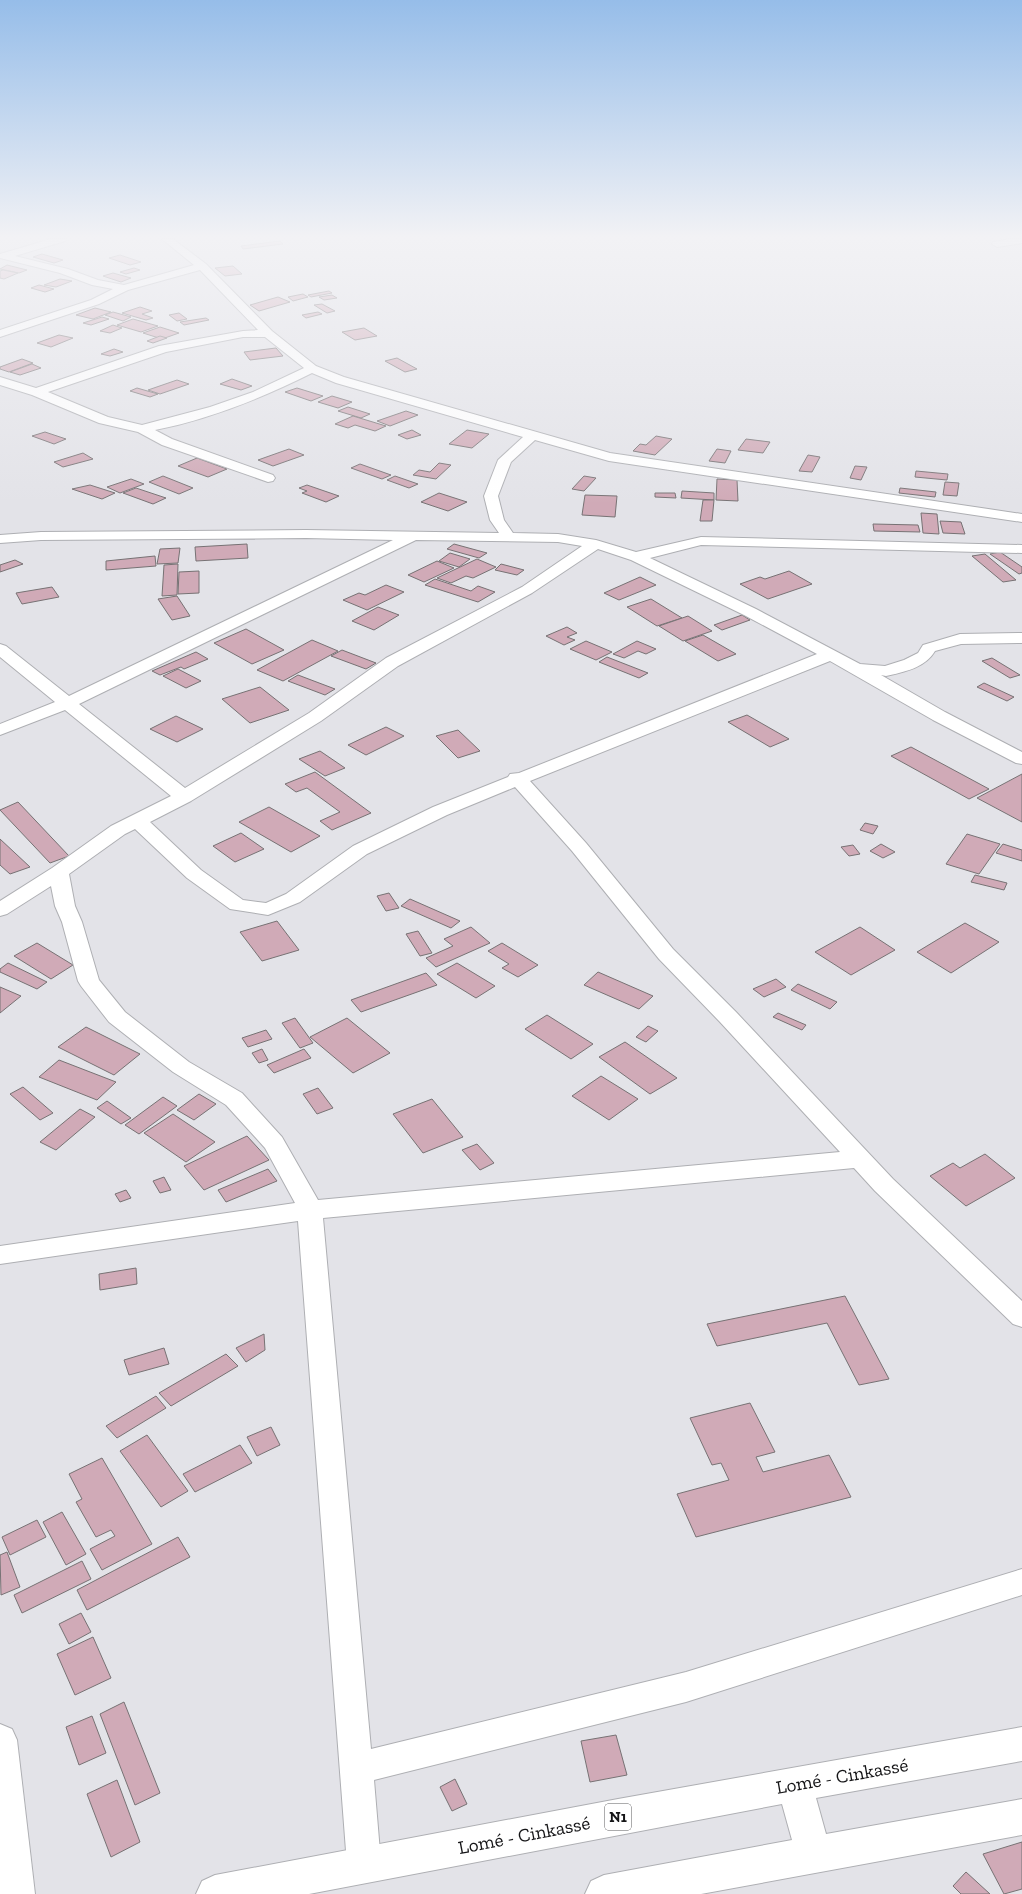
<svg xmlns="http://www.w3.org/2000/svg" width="1022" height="1894" font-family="'Zilla Slab',serif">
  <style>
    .building { fill: #d0aab7; stroke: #777274 }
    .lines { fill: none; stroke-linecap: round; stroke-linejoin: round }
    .minor-casing { stroke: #aeafb3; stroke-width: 2 }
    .trunk-casing { stroke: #aeafb3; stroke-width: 2 }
    .minor { fill: #fff; fill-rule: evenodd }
    .trunk { fill: #fff; fill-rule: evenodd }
    .labels { text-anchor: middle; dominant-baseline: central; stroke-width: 3; stroke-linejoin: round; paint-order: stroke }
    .shield { fill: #fff; stroke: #5b5b5d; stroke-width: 1 }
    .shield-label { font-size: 15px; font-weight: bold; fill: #151517 }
    .near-street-label { font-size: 19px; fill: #151517; stroke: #fff }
  </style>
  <rect width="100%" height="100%" fill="#e3e3e8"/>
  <!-- building -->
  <g class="building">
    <polygon points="280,241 283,244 243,249 241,246"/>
    <polygon points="42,254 63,260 54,263 33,257"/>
    <polygon points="120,255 141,262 130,265 109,258"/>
    <polygon points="7,265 27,270 19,273 0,269"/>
    <polygon points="233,266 242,274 225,276 215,268"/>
    <polygon points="134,268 140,270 126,274 120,272"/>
    <polygon points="3,270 18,273 4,279 0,278 0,271"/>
    <polygon points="113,273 131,278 121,282 103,276"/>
    <polygon points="60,279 72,281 56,287 44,285"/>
    <polygon points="39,285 54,289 45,292 31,288"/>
    <polygon points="329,291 332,293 311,297 308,295"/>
    <polygon points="303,294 308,297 293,301 288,297"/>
    <polygon points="332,295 337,298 324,300 319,297"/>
    <polygon points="278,297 290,302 259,311 250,305"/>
    <polygon points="322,304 335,311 327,313 314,305"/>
    <polygon points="140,307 152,311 142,314 153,318 146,320 122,313"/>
    <polygon points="95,308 111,312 93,319 76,315"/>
    <polygon points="113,312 131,317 123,321 105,315"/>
    <polygon points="318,312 322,314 306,318 302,315"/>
    <polygon points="179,313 187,319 177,321 169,315"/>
    <polygon points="102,317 109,319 91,325 83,323"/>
    <polygon points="206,318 209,320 184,325 180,322"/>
    <polygon points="133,319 158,326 141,332 117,325"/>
    <polygon points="113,325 122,328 110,333 100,331"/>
    <polygon points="160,327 179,333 162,339 143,333"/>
    <polygon points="364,328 377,336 355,340 342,332"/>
    <polygon points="59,335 73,338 51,347 37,343"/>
    <polygon points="160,336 167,338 153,343 147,341"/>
    <polygon points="276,348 283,356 250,360 244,352"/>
    <polygon points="114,349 123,352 110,356 101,354"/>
    <polygon points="397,358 417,369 405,372 385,361"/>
    <polygon points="22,359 33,363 9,372 0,369 0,367"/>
    <polygon points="32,364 41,368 20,375 10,372"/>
    <polygon points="232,379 252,386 241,390 220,384"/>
    <polygon points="177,380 189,384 160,394 148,390"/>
    <polygon points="137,388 158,394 150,397 130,391"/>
    <polygon points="297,388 323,396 311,401 285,392"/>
    <polygon points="332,396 352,402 338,408 318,402"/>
    <polygon points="348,407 370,414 361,418 338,411"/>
    <polygon points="406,411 418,415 390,426 377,421"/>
    <polygon points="353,416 386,426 375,431 355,425 348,428 335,424"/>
    <polygon points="412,430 421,435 407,439 398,435"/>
    <polygon points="467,430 489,434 472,448 449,444"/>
    <polygon points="45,432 66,439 54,444 32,436"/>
    <polygon points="656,436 672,439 655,455 633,451 640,444 646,445"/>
    <polygon points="746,439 770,442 763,453 738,450"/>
    <polygon points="289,449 304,455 273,466 258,460"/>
    <polygon points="717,449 731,451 725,463 709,461"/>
    <polygon points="83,453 93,459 63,467 54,462"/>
    <polygon points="808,455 820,457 812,472 799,471"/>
    <polygon points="197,458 227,469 208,477 178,466"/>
    <polygon points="439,463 451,465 436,479 413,475 419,470 430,472"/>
    <polygon points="360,464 391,475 382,479 351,468"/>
    <polygon points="855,466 867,467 861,480 850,478"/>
    <polygon points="916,471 948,474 947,480 915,477"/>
    <polygon points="163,476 193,488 179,494 149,482"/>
    <polygon points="395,476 418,484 409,488 387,480"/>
    <polygon points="584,476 596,478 584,491 572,489"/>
    <polygon points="131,479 144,484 120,493 107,487"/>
    <polygon points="717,479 737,480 738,501 716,500"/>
    <polygon points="945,482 959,483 957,496 943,495"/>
    <polygon points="90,485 115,493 102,499 72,489"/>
    <polygon points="307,485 339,496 326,502 302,493 307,491 299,488"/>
    <polygon points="136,488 166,498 153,504 123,493"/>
    <polygon points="900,488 936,492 935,497 899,493"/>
    <polygon points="682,491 714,493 714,500 681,498"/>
    <polygon points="439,493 467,502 448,511 421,502"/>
    <polygon points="655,493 675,493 676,498 655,497"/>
    <polygon points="585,495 617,496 615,517 582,515"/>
    <polygon points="703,500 714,500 712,521 700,521"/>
    <polygon points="921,513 937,514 939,534 923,533"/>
    <polygon points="940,521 961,522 965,534 943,533"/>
    <polygon points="873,524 918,525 920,532 874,531"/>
    <polygon points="247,544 248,558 196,561 195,547"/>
    <polygon points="454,544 487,553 479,558 447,549"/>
    <polygon points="180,548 178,563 157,564 160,549"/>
    <polygon points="1000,552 1022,567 1022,573 1019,574 990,554"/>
    <polygon points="450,553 470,559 459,567 439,561"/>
    <polygon points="985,554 1016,580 1003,582 972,556"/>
    <polygon points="155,556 156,566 106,570 106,561"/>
    <polygon points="477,559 496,567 473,578 466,576 451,583 437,578"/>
    <polygon points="15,560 23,564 0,572 0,565"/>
    <polygon points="437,561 454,568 424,582 408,575"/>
    <polygon points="178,564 177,595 162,596 164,565"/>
    <polygon points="501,564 524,570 517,575 495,570"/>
    <polygon points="199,571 199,593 178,594 179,572"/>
    <polygon points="789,571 812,584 768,599 740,584 760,577 765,579"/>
    <polygon points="640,577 656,585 619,600 604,593"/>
    <polygon points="435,579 471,591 478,586 495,592 478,602 425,585"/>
    <polygon points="386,585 404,592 367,610 343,600 359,593 365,595"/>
    <polygon points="52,587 59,597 22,604 16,593"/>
    <polygon points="177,596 190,616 172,620 158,599"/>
    <polygon points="651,599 682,618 657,626 627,607"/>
    <polygon points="378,607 399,615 374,630 352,621"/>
    <polygon points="742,615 750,620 722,630 714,625"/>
    <polygon points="688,616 712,631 683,641 659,626"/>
    <polygon points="567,627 577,633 567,637 575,640 564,645 546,636"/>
    <polygon points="246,629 284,650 252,664 214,643"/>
    <polygon points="703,635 736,654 718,661 685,641"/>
    <polygon points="312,640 338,651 283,681 257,670"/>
    <polygon points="586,641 612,652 596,660 570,649"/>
    <polygon points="637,641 656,649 646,654 638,651 624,658 613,654"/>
    <polygon points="342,650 376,663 366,669 331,656"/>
    <polygon points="196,652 208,659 184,669 181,667 160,675 152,671"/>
    <polygon points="607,657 648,673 639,678 599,662"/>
    <polygon points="992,658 1020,675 1010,678 982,661"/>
    <polygon points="178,669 201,681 186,688 163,676"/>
    <polygon points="298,675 335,689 325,695 288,681"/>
    <polygon points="984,683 1014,697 1007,701 977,687"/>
    <polygon points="260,687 289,710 250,723 222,699"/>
    <polygon points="747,715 789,739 770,747 728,722"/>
    <polygon points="176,716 203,729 177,742 150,729"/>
    <polygon points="386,727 404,736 366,755 348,745"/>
    <polygon points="458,730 480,751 458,758 436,736"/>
    <polygon points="911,747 989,789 969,799 891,756"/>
    <polygon points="320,751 345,768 325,776 299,759"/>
    <polygon points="315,772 371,813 332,830 320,821 340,812 307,788 296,792 285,784"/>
    <polygon points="1022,774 1022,822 977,798"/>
    <polygon points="18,802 69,856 50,863 0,810"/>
    <polygon points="269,807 320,836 291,852 239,822"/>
    <polygon points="865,823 878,826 873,834 860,830"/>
    <polygon points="241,833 264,849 235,862 213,846"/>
    <polygon points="967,834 1000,844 979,874 946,864"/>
    <polygon points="0,839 30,867 10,874 0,865"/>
    <polygon points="881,844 895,852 883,858 870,851"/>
    <polygon points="1003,844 1022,850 1022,861 996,853"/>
    <polygon points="853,845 860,854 849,856 841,847"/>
    <polygon points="975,875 1007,883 1004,890 971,882"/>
    <polygon points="389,893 399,908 386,911 377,896"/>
    <polygon points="410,899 460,921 451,928 401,906"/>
    <polygon points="277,921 299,950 262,961 240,932"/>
    <polygon points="965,923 999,942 951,973 917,952"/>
    <polygon points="471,927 490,943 436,967 426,958 453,946 444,939"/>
    <polygon points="860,927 895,950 851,975 815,952"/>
    <polygon points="418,931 432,953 420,956 406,934"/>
    <polygon points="37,943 73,965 51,979 14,956"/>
    <polygon points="502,943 538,965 518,977 502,968 509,964 488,951"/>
    <polygon points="8,963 47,982 37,989 0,972 0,969"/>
    <polygon points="457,963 495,986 476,998 437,974"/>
    <polygon points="598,972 653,996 639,1009 584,985"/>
    <polygon points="426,973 437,985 361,1012 351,1000"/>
    <polygon points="776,979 786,987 764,997 753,989"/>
    <polygon points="798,984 837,1002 830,1009 791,990"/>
    <polygon points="0,987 21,996 0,1013"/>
    <polygon points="778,1013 806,1025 802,1030 773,1017"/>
    <polygon points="547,1015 593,1044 571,1059 525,1029"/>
    <polygon points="295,1018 313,1043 300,1048 282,1023"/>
    <polygon points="347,1018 390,1053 353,1073 310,1037"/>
    <polygon points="648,1026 658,1031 646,1042 636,1037"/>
    <polygon points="86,1027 140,1054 114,1075 58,1047"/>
    <polygon points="266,1030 272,1039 248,1047 242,1038"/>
    <polygon points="625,1042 677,1078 650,1094 599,1057"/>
    <polygon points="262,1049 268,1060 259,1063 252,1053"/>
    <polygon points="304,1049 311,1058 274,1073 267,1065"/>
    <polygon points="59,1060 116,1082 97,1100 39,1077"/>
    <polygon points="601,1076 638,1099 609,1120 572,1096"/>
    <polygon points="23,1087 53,1113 40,1120 10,1094"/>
    <polygon points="318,1088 333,1108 317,1114 303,1094"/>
    <polygon points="199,1094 216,1104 194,1120 177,1110"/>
    <polygon points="163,1097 177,1106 139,1134 125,1125"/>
    <polygon points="432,1099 463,1137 423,1153 393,1114"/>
    <polygon points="107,1101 131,1118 121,1124 97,1108"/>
    <polygon points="80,1109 95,1117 56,1150 40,1142"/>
    <polygon points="173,1114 215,1142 186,1162 144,1133"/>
    <polygon points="247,1136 269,1160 204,1190 184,1166"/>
    <polygon points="477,1144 494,1163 480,1170 462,1150"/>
    <polygon points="985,1154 1015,1178 966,1206 930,1176 953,1163 960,1168"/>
    <polygon points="268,1169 277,1181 226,1202 218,1190"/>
    <polygon points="164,1177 171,1190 160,1193 153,1181"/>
    <polygon points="126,1190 131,1198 120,1202 115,1194"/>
    <polygon points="136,1268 137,1284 100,1290 99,1274"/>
    <polygon points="845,1296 889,1379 859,1385 827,1323 717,1346 707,1324"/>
    <polygon points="264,1334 265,1350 246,1362 236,1348"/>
    <polygon points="164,1348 169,1364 129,1375 124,1360"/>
    <polygon points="226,1354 238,1366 171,1406 159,1393"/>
    <polygon points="156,1396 166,1408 117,1438 106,1426"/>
    <polygon points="750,1403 775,1452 756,1457 763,1472 829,1455 851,1497 696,1537 677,1494 729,1480 721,1463 712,1465 690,1418"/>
    <polygon points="271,1427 280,1445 257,1456 247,1437"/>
    <polygon points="147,1435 188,1491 161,1507 120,1451"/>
    <polygon points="240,1445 252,1463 195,1492 183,1474"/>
    <polygon points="102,1458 152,1544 102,1570 90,1549 115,1536 111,1530 96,1537 76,1502 82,1499 69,1474"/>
    <polygon points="62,1512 86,1554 66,1565 43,1522"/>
    <polygon points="37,1520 46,1537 10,1555 2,1537"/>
    <polygon points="178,1537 190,1557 87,1610 77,1590"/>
    <polygon points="7,1552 20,1587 1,1595 0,1555"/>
    <polygon points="82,1561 91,1579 22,1613 14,1595"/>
    <polygon points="81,1613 91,1632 69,1644 59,1624"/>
    <polygon points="93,1637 111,1678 75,1695 57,1654"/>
    <polygon points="124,1702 160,1793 135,1805 100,1714"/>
    <polygon points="92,1716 106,1753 79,1765 66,1727"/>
    <polygon points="616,1735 627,1775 590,1782 581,1741"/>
    <polygon points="455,1779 467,1804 452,1811 440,1787"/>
    <polygon points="117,1780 140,1842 111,1857 87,1794"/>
    <polygon points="1022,1842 1022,1889 1004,1894 983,1854"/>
    <polygon points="966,1872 990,1894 961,1894 953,1886"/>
  </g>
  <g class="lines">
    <defs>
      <g id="minor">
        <path d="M 51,239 L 66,239 L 65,241 L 15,256 L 68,269 L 98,280 L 124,285 L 194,265 L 162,239 L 173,239 L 206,264 L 272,331 L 316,366 L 344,377 L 610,453 L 1022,514 L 1022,522 L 609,461 L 535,440 L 511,462 L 498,496 L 504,520 L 513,533 L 558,534 L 596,540 L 636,552 L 701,537 L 1022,545 L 1022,553 L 701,545 L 650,558 L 756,609 L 860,664 L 885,666 L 904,660 L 918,653 L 923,645 L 960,634 L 1022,633 L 1022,643 L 961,644 L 935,651 C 925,668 904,672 886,676 L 881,675 L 945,712 L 1022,752 L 1022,764 L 1016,763 L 933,720 L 830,661 L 530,781 L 586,843 L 673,949 L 736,1012 L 893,1179 L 1022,1301 L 1022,1327 L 1013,1324 L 875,1191 L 854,1168 L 323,1218 L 371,1749 L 686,1672 L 1022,1569 L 1022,1595 L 686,1702 L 374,1780 L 381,1864 L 376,1876 L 364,1881 L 352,1876 L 347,1864 L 298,1221 L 0,1264 L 0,1246 L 295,1203 L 265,1148 L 226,1105 L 173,1072 L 109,1022 L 81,986 L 78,981 L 62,922 L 55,906 L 51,886 L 7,914 L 0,916 L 0,901 L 52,868 L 111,826 L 171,796 L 65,710 L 0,735 L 0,724 L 55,702 L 0,657 L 0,644 L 6,646 L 69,696 L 393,540 L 306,538 L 41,540 L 0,543 L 0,535 L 41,532 L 306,530 L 499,533 L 490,520 L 484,496 L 498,460 L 523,437 L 336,383 L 312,373 C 262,398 210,419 155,430 L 172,439 L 273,475 L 275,478 L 273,481 L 268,482 L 162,445 L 138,432 L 99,423 L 32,395 L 0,385 L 0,377 L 36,388 L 159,346 L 243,331 L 258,330 L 200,270 L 128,290 L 99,304 L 0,337 L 0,330 L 91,300 L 113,289 L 92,285 L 60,273 L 0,258 L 0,254 ZM 243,337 L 265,337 L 304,368 L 253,392 L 210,407 L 142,425 L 108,417 L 48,392 L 166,352 ZM 416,540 L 558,542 L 582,546 L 522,587 L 386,658 L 309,713 L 185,788 L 79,704 ZM 598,549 L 631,560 L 744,615 L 817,654 L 519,773 L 510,774 L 508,777 L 433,807 L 353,846 L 286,894 L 266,903 L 243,900 L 201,870 L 150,822 L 191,801 L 321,721 L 398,666 L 532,593 ZM 515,787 L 572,851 L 659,959 L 720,1022 L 840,1152 L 318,1200 L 282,1137 L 242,1093 L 189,1062 L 125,1012 L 99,980 L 82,922 L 75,906 L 69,874 L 125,834 L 135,829 L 187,878 L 230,909 L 268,915 L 300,902 L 367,854 L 447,815 Z"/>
        <polygon points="1011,239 1022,239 1022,243 997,247 992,244 993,242"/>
        <polygon points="0,1724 12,1729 17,1740 35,1894 0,1894"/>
      </g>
      <polygon id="trunk" points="1022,1727 1022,1761 816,1798 826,1834 1022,1799 1022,1835 701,1894 585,1894 591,1881 604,1875 792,1840 782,1804 309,1894 196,1894 202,1881 215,1875 618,1799"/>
    </defs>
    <!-- minor casing -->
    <use href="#minor" class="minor-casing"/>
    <!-- trunk casing -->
    <use href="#trunk" class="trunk-casing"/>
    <!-- minor -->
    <use href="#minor" class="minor"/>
    <!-- trunk -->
    <use href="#trunk" class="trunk"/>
  </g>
  <!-- sky -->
  <linearGradient id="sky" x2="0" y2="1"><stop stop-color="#96bde9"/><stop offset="0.47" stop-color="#f2f2f5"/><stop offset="1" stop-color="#f2f2f5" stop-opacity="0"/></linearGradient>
  <rect width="1022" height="504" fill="url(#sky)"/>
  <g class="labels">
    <!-- shield labels -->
    <rect class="shield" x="605" y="1804" width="26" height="26" rx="3"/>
    <g class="shield-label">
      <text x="618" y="1817">N1</text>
    </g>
    <!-- near-street labels -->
    <g class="near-street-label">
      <text transform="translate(842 1776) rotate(-10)">Lomé - Cinkassé</text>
      <text transform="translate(524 1835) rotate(-11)">Lomé - Cinkassé</text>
    </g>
  </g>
</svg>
